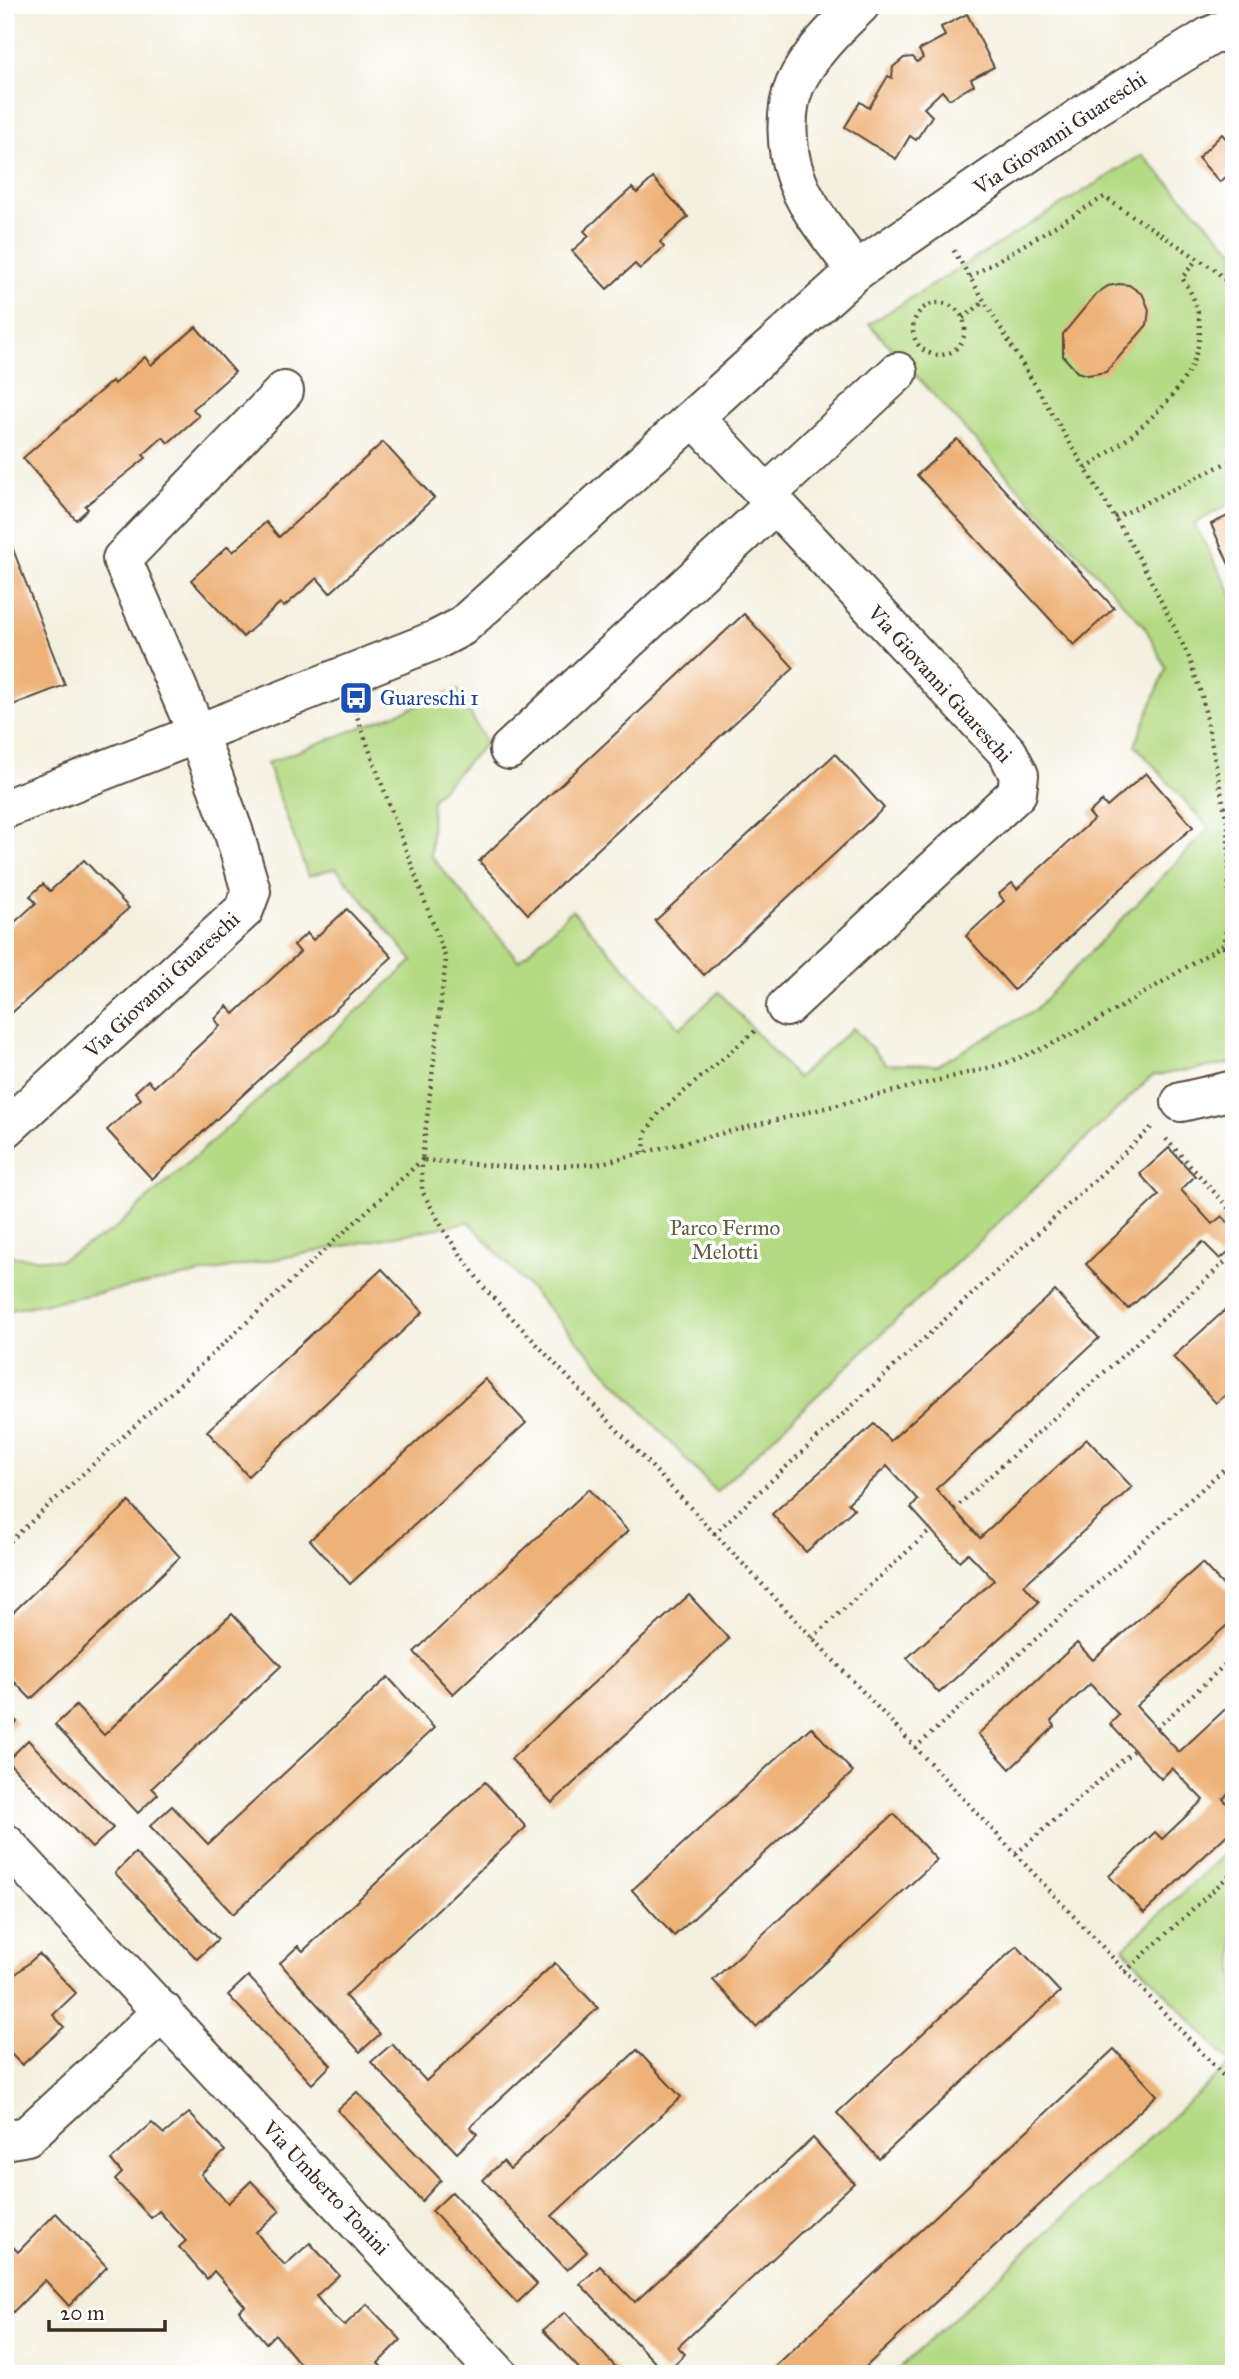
<svg xmlns="http://www.w3.org/2000/svg" width="1239" height="2379" font-family="'IM FELL Great Primer',serif">
  <style>
    .green { fill: #b4da83; stroke: #788250; stroke-width: 2 }
    .building { fill: #eeb279 }
    .lines { fill: none; stroke-linecap: round; stroke-linejoin: round }
    .street-casing { stroke: #57483b; stroke-width: 42 }
    .path { stroke: #57483b; stroke-width: 4.5; stroke-dasharray: 2 5; stroke-linecap: butt }
    .street { stroke: #fff; stroke-width: 38 }
    .labels { text-anchor: middle; dominant-baseline: central; stroke-width: 7; stroke-linejoin: round; paint-order: stroke }
    .street-label { font-size: 21px; fill: #3b2a1e; stroke: #fff }
    .transit-label { font-size: 21px; fill: #164399; stroke: #fff; text-anchor: start }
    .park-label { font-size: 21px; fill: #5f5f3c; stroke: #fff }
  </style>
  <rect width="100%" height="100%" fill="#fff"/>
  <filter id="ink" filterUnits="userSpaceOnUse"><feTurbulence type="fractalNoise" baseFrequency=".0143" numOctaves="2"/><feDisplacementMap in="SourceGraphic" scale="14" xChannelSelector="R" yChannelSelector="G"/><feConvolveMatrix kernelMatrix="1 2 1 2 8 2 1 2 1" color-interpolation-filters="sRGB"/></filter>
  <filter id="wash" filterUnits="userSpaceOnUse"><feTurbulence type="fractalNoise" baseFrequency=".00686" numOctaves="4" result="noise"/><feDisplacementMap in="SourceGraphic" scale="28" xChannelSelector="R" yChannelSelector="G"/><feGaussianBlur stdDeviation="1.57" result="paint"/><feColorMatrix in="noise" values="0 0 0 0 0 0 0 0 0 0 0 0 0 0 0 0 0 1.4 0 .05"/><feComposite in="paint" operator="in"/></filter>
  <g filter="url(#wash)">
    <rect width="100%" height="100%" fill="#f4f0e0"/>
    <!-- green -->
    <g class="green">
      <polygon points="1142,155 1234,251 1234,501 1194,524 1234,598 1234,1063 1152,1076 716,1492 469,1222 5,1311 5,1247 14,1257 60,1260 112,1231 413,961 336,868 308,876 267,763 458,690 486,743 432,799 431,856 519,961 572,910 680,1028 719,992 797,1078 853,1028 886,1064 938,1065 1036,1009 1209,828 1135,745 1166,668 1145,627 869,324"/>
      <polygon points="1234,1845 1234,2374 893,2374 1231,2063 1123,1948"/>
    </g>
    <g id="blocks">
      <!-- building -->
      <g class="building">
        <polygon points="967,14 994,67 971,79 974,85 949,99 942,91 924,108 932,116 916,140 910,136 896,159 845,127 860,102 869,108 888,76 892,78 893,67 904,58 913,57 917,62 923,58 919,50 945,36 941,27"/>
        <polygon points="1222,134 1228,141 1234,136 1234,183 1227,176 1220,182 1198,158"/>
        <polygon points="653,178 688,217 660,242 664,247 640,269 635,264 607,289 572,251 589,236 584,231 632,188 637,193"/>
        <polygon points="1119,284 1129,285 1143,295 1149,310 1147,325 1106,372 1088,375 1077,372 1063,356 1063,334 1096,294 1108,286"/>
        <polygon points="196,327 235,372 193,409 199,416 168,443 163,437 143,455 146,458 85,506 88,509 76,520 23,458 112,381 114,384 145,357 151,365"/>
        <polygon points="957,439 1114,608 1074,645 917,475"/>
        <polygon points="383,442 434,498 330,593 317,578 284,607 280,603 243,637 191,580 228,546 233,552 266,522 279,537"/>
        <polygon points="1234,513 1234,576 1211,524"/>
        <polygon points="11,544 65,685 5,708 5,546"/>
        <polygon points="744,614 794,668 528,914 479,861"/>
        <polygon points="835,754 884,808 704,975 655,921"/>
        <polygon points="1146,773 1193,827 1116,893 1014,990 966,936 1004,901 999,894 1012,883 1017,889 1094,819 1089,813 1102,801 1107,807"/>
        <polygon points="84,860 129,908 5,1019 5,931 36,903 30,896 43,884 50,891"/>
        <polygon points="347,909 392,957 152,1179 107,1130 141,1099 135,1092 148,1080 154,1087 220,1026 215,1019 227,1006 234,1014 300,952 294,945 307,933 313,940"/>
        <polygon points="1169,1148 1195,1176 1181,1190 1212,1224 1222,1216 1234,1229 1234,1247 1220,1259 1203,1242 1128,1309 1086,1264 1159,1195 1140,1174"/>
        <polygon points="382,1269 423,1312 248,1476 207,1431"/>
        <polygon points="1055,1291 1099,1338 936,1489 980,1538 1087,1439 1132,1487 1024,1585 1039,1602 939,1693 907,1658 994,1580 968,1553 959,1561 911,1508 918,1500 887,1466 848,1503 854,1509 806,1552 772,1514 874,1424 890,1441"/>
        <polygon points="1234,1302 1234,1388 1216,1403 1173,1357"/>
        <polygon points="485,1379 526,1423 350,1584 310,1540"/>
        <polygon points="589,1489 628,1531 453,1694 414,1652"/>
        <polygon points="129,1502 180,1557 31,1699 5,1672 5,1620"/>
        <polygon points="1202,1563 1234,1597 1234,1619 1136,1706 1179,1752 1234,1701 1234,1787 1223,1799 1234,1811 1234,1828 1144,1913 1109,1876 1155,1832 1162,1839 1203,1800 1172,1768 1161,1779 1110,1724 1119,1715 1090,1684 1051,1721 1055,1726 1010,1769 978,1734 1077,1643 1093,1660"/>
        <polygon points="689,1595 729,1639 552,1803 511,1759"/>
        <polygon points="232,1614 281,1666 152,1788 158,1794 138,1813 55,1725 76,1706 104,1735"/>
        <polygon points="388,1677 434,1728 233,1914 150,1826 172,1806 208,1844"/>
        <polygon points="5,1710 17,1722 5,1733"/>
        <polygon points="811,1727 853,1772 674,1936 632,1890"/>
        <polygon points="28,1740 113,1828 92,1848 7,1761"/>
        <polygon points="485,1782 526,1827 345,1996 380,2034 360,2052 280,1963 298,1946 303,1951"/>
        <polygon points="894,1814 937,1860 756,2027 713,1980"/>
        <polygon points="135,1853 218,1939 197,1959 115,1873"/>
        <polygon points="1017,1946 1060,1992 879,2159 837,2113"/>
        <polygon points="39,1954 76,1993 53,2015 64,2027 22,2065 11,2054 5,2059 5,1964 16,1974"/>
        <polygon points="555,1963 598,2008 470,2127 477,2134 457,2153 371,2062 392,2044 426,2081"/>
        <polygon points="248,1976 331,2065 312,2084 228,1995"/>
        <polygon points="1114,2049 1157,2095 940,2298 858,2374 767,2374"/>
        <polygon points="637,2050 681,2097 552,2216 587,2252 567,2270 483,2180 503,2161 510,2169"/>
        <polygon points="357,2092 441,2180 422,2201 337,2110"/>
        <polygon points="189,2113 225,2151 201,2174 212,2186 228,2203 251,2181 280,2211 256,2232 270,2250 285,2265 310,2243 339,2275 316,2296 330,2313 344,2326 367,2304 401,2340 378,2363 388,2374 293,2374 301,2365 275,2334 266,2343 239,2311 245,2306 214,2271 207,2279 179,2247 186,2241 159,2211 151,2218 115,2180 122,2173 111,2160 152,2123 164,2134"/>
        <polygon points="813,2138 854,2183 678,2347 685,2354 665,2373 580,2284 600,2266 635,2302"/>
        <polygon points="452,2192 537,2284 517,2303 432,2211"/>
        <polygon points="56,2213 107,2267 69,2306 45,2280 5,2320 5,2238 18,2252"/>
        <polygon points="565,2312 622,2374 584,2374 543,2330"/>
      </g>
    </g>
  </g>
  <g filter="url(#ink)">
    <use href="#blocks" fill-opacity="0" stroke="#57483b" stroke-width="2"/>
    <g class="lines">
      <defs>
        <g id="street">
          <path d="M 856,271 C 836,242 806,210 795,175 C 786,150 784,110 795,85 C 808,55 837,27 860,5"/>
          <polyline points="695,418 1008,753 1019,775 1017,793 786,1007"/>
          <polyline points="767,494 898,372"/>
          <polyline points="509,750 775,504"/>
          <polyline points="5,809 436,640 461,627 856,271 1092,109 1210,36 1234,26"/>
          <polyline points="1181,1102 1234,1090"/>
          <polyline points="5,1129 244,910 251,891 233,830 198,735 122,559 284,391"/>
          <polyline points="5,1843 498,2374"/>
          <polyline points="5,2140 27,2136 163,2011"/>
        </g>
      </defs>
      <!-- street casing -->
      <use href="#street" class="street-casing"/>
      <!-- path -->
      <g class="path">
        <polyline points="970,277 1104,197 1215,270 1234,289"/>
        <circle cx="939" cy="329" r="26"/>
        <polyline points="963,318 984,302"/>
        <path d="M 1086,469 C 1146,426 1239,360 1182,278 L 1197,259"/>
        <polyline points="1115,518 1234,459"/>
        <path d="M 355,711 L 446,959 L 422,1160 L 523,1168 L 597,1164 L 996,1066 C 1077,1040 1150,988 1223,945 L 1229,915 L 1228,827 L 1202,696 L 1188,655 L 1141,561 L 953,249"/>
        <polyline points="1234,940 1223,945 1234,975"/>
        <polyline points="1166,1139 1234,1214"/>
        <polyline points="644,1153 645,1134 659,1113 755,1031"/>
        <polyline points="954,1509 1234,1254"/>
        <polyline points="714,1534 1154,1125"/>
        <polyline points="5,1546 422,1160 422,1191 446,1234 485,1289 1234,2087"/>
        <polyline points="812,1638 931,1530"/>
        <polyline points="1157,1728 1234,1656"/>
        <polyline points="915,1748 1234,1460"/>
        <polyline points="1016,1854 1134,1750"/>
        <polyline points="1125,1972 1234,1871"/>
      </g>
      <!-- street -->
      <use href="#street" class="street"/>
    </g>
  </g>
  <!-- icons -->
  <defs>
    <symbol id="bus-square" viewBox="-11 -11 22 22"><rect x="-9" y="-9" width="18" height="18" rx="4" fill="#1a4fb4" stroke="#fff"/><path d="M-5-6H5V4H4V6H2V4H-2V6H-4V4H-5ZM-3.5-4V0h7V-4ZM-3.5 1.2v1.5H-2V1.2ZM2 1.2v1.5H3.5V1.2Z" fill="#fff"/></symbol>
  </defs>
  <g fill-rule="evenodd">
    <use href="#bus-square" x="337" y="679" width="38" height="38"/>
  </g>
  <g class="labels">
    <!-- street labels -->
    <g class="street-label">
      <text transform="translate(1060 133) rotate(-34)">Via Giovanni Guareschi</text>
      <text transform="translate(940 684) rotate(48)">Via Giovanni Guareschi</text>
      <text transform="translate(162 985) rotate(-43)">Via Giovanni Guareschi</text>
      <text transform="translate(326 2188) rotate(47)">Via Umberto Tonini</text>
    </g>
    <!-- transit labels -->
    <g class="transit-label">
      <text x="380" y="698">Guareschi 1</text>
    </g>
    <!-- park labels -->
    <g class="park-label">
      <text x="725" y="1228">Parco Fermo<tspan x="725" dy="24">Melotti</tspan></text>
    </g>
  </g>
  <!-- margin -->
  <rect width="1239" height="2379" fill="none" stroke="#fff" stroke-width="28"/>
  <!-- scale -->
  <path d="M49 2320v10h116v-10" fill="none" stroke="#3b2a1e" stroke-width="3.5"/>
  <text x="60" y="2320" font-size="21" fill="#3b2a1e" stroke="#ffffff" stroke-width="5" paint-order="stroke">20 m</text>
</svg>
